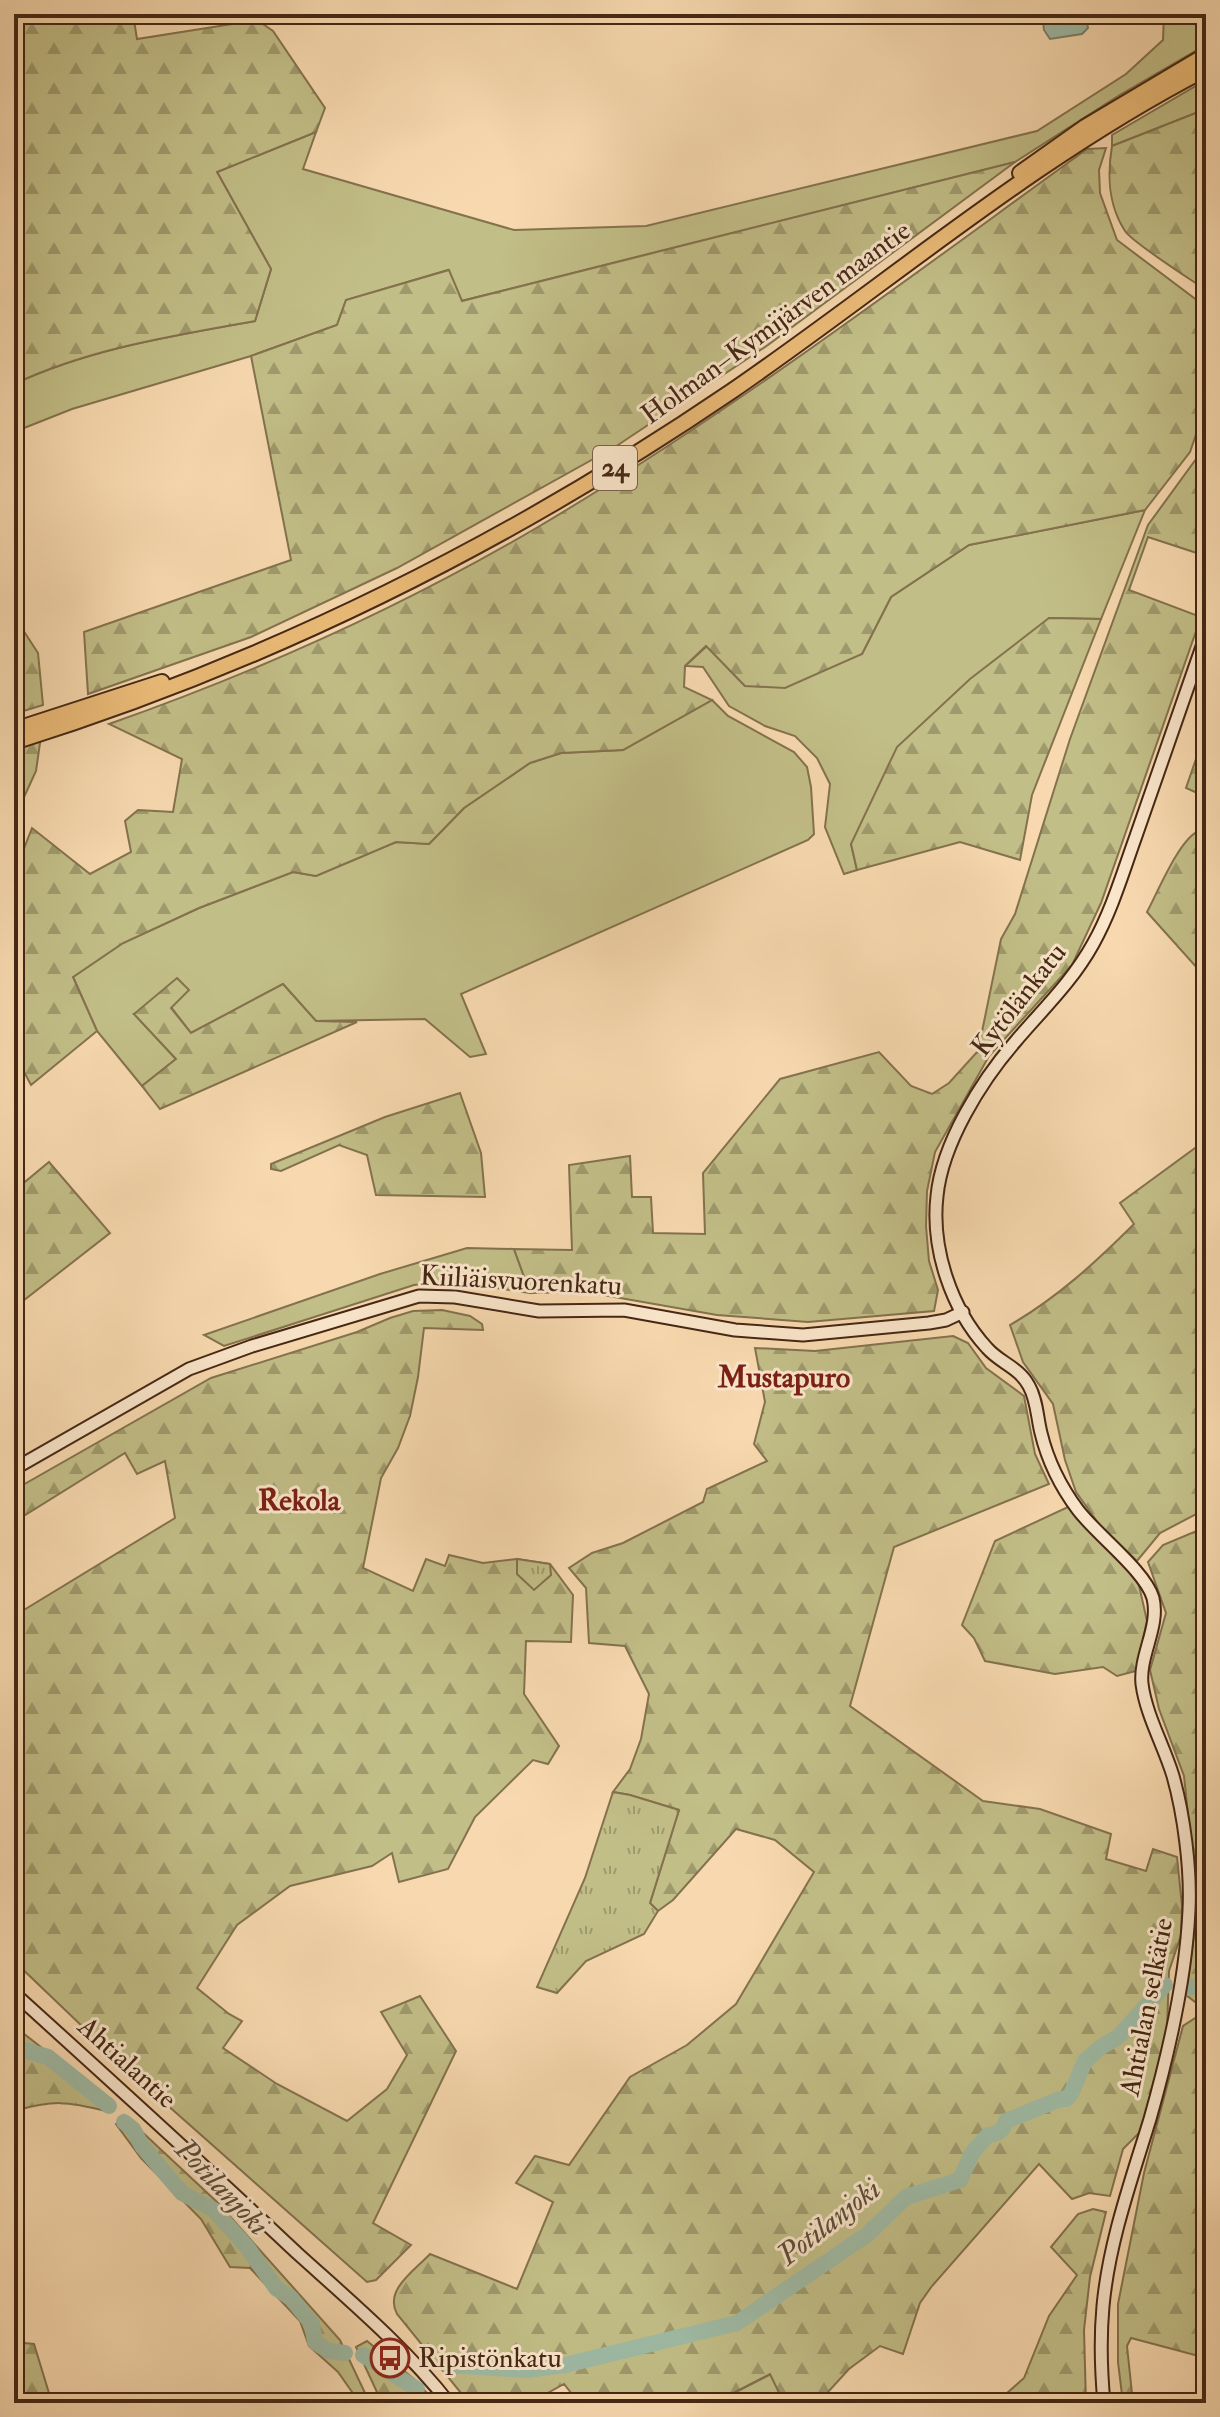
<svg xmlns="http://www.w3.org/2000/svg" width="1220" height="2417" font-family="'IM FELL Double Pica',serif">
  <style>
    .green { fill: #c2be87; stroke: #84724e; stroke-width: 2 }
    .forest { fill: url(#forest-firs); stroke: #84724e; stroke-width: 2 }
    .park { fill: url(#park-tufts); stroke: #84724e; stroke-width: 2 }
    .water { fill: #9fbba5; stroke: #7b806b; stroke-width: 2 }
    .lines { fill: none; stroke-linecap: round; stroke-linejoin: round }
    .river { stroke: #9fbba5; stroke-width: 16 }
    .secondary-casing { stroke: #452714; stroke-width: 15 }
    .highway-casing { stroke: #452714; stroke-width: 18 }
    .secondary { stroke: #fae6cb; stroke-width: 11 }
    .highway { stroke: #ecbc78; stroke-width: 14 }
    .labels { text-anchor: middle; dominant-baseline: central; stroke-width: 6; stroke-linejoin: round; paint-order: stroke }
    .shield { fill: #fae6cb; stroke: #7b604b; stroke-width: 2 }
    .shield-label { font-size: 26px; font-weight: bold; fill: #452714 }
    .street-label { font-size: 28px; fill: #452714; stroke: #fae6cb }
    .poi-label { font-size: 28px; fill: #452714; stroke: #fae6cb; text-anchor: start }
    .neighbourhood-label { font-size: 30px; font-weight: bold; fill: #7a1f14; stroke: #fae6cb }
    .water-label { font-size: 30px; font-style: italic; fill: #5c4c38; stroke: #fae6cb }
  </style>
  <defs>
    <pattern id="forest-firs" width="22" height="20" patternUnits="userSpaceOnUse" patternTransform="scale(2)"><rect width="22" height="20" fill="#c2be87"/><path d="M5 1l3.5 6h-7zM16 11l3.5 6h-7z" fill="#9f9a6d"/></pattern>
    <pattern id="park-tufts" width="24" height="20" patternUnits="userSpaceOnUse" patternTransform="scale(2)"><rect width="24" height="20" fill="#c2be87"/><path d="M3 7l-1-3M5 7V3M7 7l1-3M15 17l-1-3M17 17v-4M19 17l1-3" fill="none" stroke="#9f9a6d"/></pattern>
  </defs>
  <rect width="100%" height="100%" fill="#f8d9af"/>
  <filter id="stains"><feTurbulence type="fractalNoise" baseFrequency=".0025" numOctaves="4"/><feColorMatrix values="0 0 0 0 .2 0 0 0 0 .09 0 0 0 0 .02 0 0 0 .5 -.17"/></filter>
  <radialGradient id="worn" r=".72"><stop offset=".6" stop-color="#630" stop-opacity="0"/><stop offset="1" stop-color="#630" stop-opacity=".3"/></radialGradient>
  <!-- green -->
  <g class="green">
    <path d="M 1164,14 L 1202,14 L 1205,39 L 1197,50 L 1118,96 L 1015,162 L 461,301 L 448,270 L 346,300 L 337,325 L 251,356 L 72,409 L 14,432 L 14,384 C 91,348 173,336 255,321 L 271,269 L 217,172 L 316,132 L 303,169 L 514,230 L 646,226 L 1037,131 L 1126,74 L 1163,40 Z"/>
    <polygon points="1206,80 1206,86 1202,89 1206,89 1206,109 1112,146 1112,135"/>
    <polygon points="1145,510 1101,619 1049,618 851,844 857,870 844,874 825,827 830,784 817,758 795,736 765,726 729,706 703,667 685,666 707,646 745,686 862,654 891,597 969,545"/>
    <polygon points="712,700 728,716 794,752 807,767 811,787 814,834 808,840 461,994 486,1054 470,1057 425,1019 316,1021 283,984 191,1033 171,1007 134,1014 176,1059 142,1086 97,1031 73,977 123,943 199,908 293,872 316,876 396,842 429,844 464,808 530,763 561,753 623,750"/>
    <polygon points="467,1248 514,1249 530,1293 448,1281 414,1285 224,1346 204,1335 380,1274"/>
    <polygon points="771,2374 784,2403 735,2403 732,2394"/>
  </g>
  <!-- forest -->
  <g class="forest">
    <path d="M 82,14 L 133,14 L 137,39 L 257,20 L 273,31 L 325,108 L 316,132 L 217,172 L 271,269 L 255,321 C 173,336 91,348 14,384 L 14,23 Z"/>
    <path d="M 1206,109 L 1206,290 C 1190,279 1133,243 1125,231 C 1108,205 1107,176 1112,146 Z"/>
    <path d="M 1106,148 L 1099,170 L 1100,193 L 1117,240 L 1206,307 L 1206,405 L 1190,452 L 1145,510 L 969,545 L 891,597 L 862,654 L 785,688 L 745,686 L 706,646 L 685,666 L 684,687 L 712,700 L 623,750 L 561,753 L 530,763 L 464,808 L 429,844 L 396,842 L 316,876 L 293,872 L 199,908 L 123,943 L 73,977 L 97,1031 L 31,1085 L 14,1053 L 14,874 L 32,828 L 90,874 L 131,852 L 125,821 L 138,810 L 173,812 L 182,759 L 109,724 C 257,672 402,607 538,527 C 729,414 907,279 1087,149 Z"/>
    <polygon points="1015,162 768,345 615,447 397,568 251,637 88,694 84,632 291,560 251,356 337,325 346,300 449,270 462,301"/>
    <polygon points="1206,432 1206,556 1148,537 1129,590 1201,617 1101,903 1072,965 989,1056 935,1152 927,1191 926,1226 929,1261 938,1290 934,1311 808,1322 717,1315 586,1292 530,1293 514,1249 572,1250 569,1165 630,1156 632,1197 651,1197 653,1233 705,1234 703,1173 780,1079 879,1052 911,1086 932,1094 949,1083 978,1051 1001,939 1015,914 1070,739 1148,525 1196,459"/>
    <polygon points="14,616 38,653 43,705 14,714"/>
    <polygon points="1049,618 1101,619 1032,795 1020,860 960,842 857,870 851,844 897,747 970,679"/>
    <polygon points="1206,730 1206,797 1186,788"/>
    <polygon points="41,736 36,771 14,819 14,746"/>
    <path d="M 1201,830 L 1206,832 L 1206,978 L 1147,912 C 1158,892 1180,836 1201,830 Z"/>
    <polygon points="177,978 189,990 171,1008 191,1033 283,984 316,1021 357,1022 160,1109 142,1086 176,1059 134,1014"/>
    <polygon points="460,1093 481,1153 485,1197 376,1195 367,1155 339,1145 281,1171 271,1169 271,1164 385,1117"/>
    <path d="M 1206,1140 L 1206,1509 L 1160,1533 L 1137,1561 L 1101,1527 L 1076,1492 L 1065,1460 L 1053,1404 L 1023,1362 L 1010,1325 C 1057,1298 1096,1262 1134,1224 L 1120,1203 Z"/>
    <polygon points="49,1162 110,1233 14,1308 14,1191"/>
    <polygon points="442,1310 470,1316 482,1324 483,1330 424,1328 418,1377 410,1416 398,1448 381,1478 363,1568 413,1591 426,1559 445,1566 449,1555 483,1563 517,1559 550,1564 573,1595 571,1642 526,1641 524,1694 559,1746 548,1764 533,1760 475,1817 448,1869 399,1882 392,1853 372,1866 290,1886 237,1925 197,1988 229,2014 242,2021 223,2048 277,2084 347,2121 387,2089 407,2055 381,2012 420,1996 456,2051 373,2223 411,2245 376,2280 367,2282 130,2072 14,1961 14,1616 175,1518 165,1461 137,1474 125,1453 14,1522 14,1490 211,1378 357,1332 390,1318 413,1311"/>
    <path d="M 953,1336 L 968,1343 L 986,1368 L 1024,1396 L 1035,1454 L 1049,1484 L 894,1547 L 850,1706 L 983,1801 L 1040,1809 L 1111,1834 L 1106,1859 L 1146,1871 L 1153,1849 L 1177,1857 L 1182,1906 L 1181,1935 L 1169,1971 L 1167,2031 L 1141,2131 L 1123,2149 L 1110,2196 L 1089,2193 L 1072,2199 L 1039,2164 L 932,2286 L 920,2303 L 903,2354 L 880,2346 L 849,2369 L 818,2403 L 784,2403 L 770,2374 L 733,2393 L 735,2403 L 579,2403 L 564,2384 L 537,2399 L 535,2403 L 469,2403 L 397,2314 C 384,2290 414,2271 430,2254 L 517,2289 L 553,2202 L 516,2183 L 535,2156 L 569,2165 L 630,2077 L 687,2045 L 736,2004 L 814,1872 L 775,1840 L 736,1829 L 673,1900 L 658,1911 L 650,1903 L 679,1810 L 630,1795 L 613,1792 L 630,1769 L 641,1739 L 649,1694 L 625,1646 L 589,1643 L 586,1588 L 569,1568 L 592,1553 L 623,1543 L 703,1502 L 707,1489 L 767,1461 L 754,1444 L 765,1402 L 755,1348 L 815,1351 Z"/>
    <polygon points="1068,1507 1138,1581 1147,1621 1136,1671 1117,1676 1103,1667 1055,1674 985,1661 974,1638 962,1625 995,1541"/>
    <polygon points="1206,1527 1206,2000 1199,2005 1186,1995 1195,1928 1188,1814 1184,1776 1159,1709 1150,1670 1166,1613 1148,1562 1163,1545"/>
    <polygon points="1206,2011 1206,2358 1131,2338 1127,2346 1133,2403 1123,2403 1118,2362 1118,2304 1144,2173 1183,2026"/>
    <path d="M 14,2026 L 111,2102 L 106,2111 C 67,2101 53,2100 14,2111 Z"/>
    <polygon points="124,2115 218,2203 340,2340 365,2393 357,2399 338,2372 309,2346 300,2321 250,2268 230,2267 201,2219 141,2158 116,2124"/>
    <polygon points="1093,2209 1106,2212 1090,2277 1084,2330 1086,2403 1003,2403 998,2401 1024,2378 1049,2316 1077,2275 1051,2247 1078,2214"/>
    <polygon points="367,2341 414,2379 436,2403 382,2403 356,2347"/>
    <polygon points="14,2342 34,2344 52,2403 14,2403"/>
  </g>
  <!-- park -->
  <g class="park">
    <polygon points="517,1559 550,1564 551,1575 534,1590 517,1574"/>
    <polygon points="613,1792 630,1795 679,1810 650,1903 658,1911 644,1934 586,1961 557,1993 537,1987 585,1878"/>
  </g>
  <!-- water -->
  <polygon class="water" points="1042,14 1079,14 1086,18 1088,28 1082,34 1050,39 1044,30"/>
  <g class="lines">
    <!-- river -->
    <g class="river">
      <polyline points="1188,1988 1206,1984"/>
      <polyline points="14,2047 48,2057 109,2106"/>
      <polyline points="124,2122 133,2129 142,2146 182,2193 214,2210 248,2248 276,2288 291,2298 312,2324 315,2342 329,2351 345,2353"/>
      <polyline points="363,2355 417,2389"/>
      <path d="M 448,2365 L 527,2370 L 565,2365 L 737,2323 L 868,2234 L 906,2197 L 960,2180 L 972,2153 L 988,2135 C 998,2134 1003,2131 1006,2121 L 1060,2099 L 1066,2099 L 1071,2094 L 1085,2061 L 1101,2047 L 1118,2037 L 1165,1985"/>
    </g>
    <defs>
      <g id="secondary">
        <polyline points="14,1469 189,1369 252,1346 419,1296 455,1297 539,1311 624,1310 735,1330 803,1335 929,1323 946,1320 963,1312"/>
        <path d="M 14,1993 C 109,2079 204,2165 297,2253 C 349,2300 406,2348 449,2403"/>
        <path d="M 1104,2403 C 1101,2371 1100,2339 1103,2306 C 1109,2242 1131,2181 1150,2119 C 1169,2052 1186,1979 1189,1910 C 1191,1869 1184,1815 1173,1776 C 1164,1746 1146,1715 1142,1684 C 1139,1655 1160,1627 1153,1598 C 1145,1571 1097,1535 1078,1510 C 1060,1486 1048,1462 1041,1433 C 1037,1417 1037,1400 1029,1386 C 1019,1367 1000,1363 987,1348 C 951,1309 931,1248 937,1196 C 942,1144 981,1081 1015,1042 C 1042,1010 1072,982 1093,944 C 1112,910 1123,872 1136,836 C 1160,769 1182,702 1206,635"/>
      </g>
      <g id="highway">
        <polyline points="1020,173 1085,127 1206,55"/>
        <polyline points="14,730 162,682"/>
        <path d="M 14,742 C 270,662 510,542 732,391 C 889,283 1035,157 1206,69"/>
      </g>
    </defs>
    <!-- secondary casing -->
    <use href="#secondary" class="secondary-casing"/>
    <!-- highway casing -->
    <use href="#highway" class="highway-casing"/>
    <!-- secondary -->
    <use href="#secondary" class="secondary"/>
    <!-- highway -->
    <use href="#highway" class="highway"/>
  </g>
  <!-- icons -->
  <defs>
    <symbol id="bus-ring" viewBox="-11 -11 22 22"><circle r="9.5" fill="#fae6cb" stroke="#8f2418" stroke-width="1.5"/><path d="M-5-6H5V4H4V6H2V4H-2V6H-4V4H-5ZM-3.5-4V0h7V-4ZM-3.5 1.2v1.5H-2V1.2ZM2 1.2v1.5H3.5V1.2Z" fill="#8f2418"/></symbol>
  </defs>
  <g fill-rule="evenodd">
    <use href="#bus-ring" x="368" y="2336" width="44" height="44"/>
  </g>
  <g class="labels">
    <!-- shield labels -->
    <rect class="shield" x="593" y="446" width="44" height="44" rx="6"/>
    <g class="shield-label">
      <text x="615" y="468">24</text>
    </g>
    <!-- street labels -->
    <g class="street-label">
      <text transform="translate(776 323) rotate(-36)">Holman–Kymijärven maantie</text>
      <text transform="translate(1019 1000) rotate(-52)">Kytölänkatu</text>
      <text transform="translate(521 1281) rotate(3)">Kiiliäisvuorenkatu</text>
      <text transform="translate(1147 2007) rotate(-79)">Ahtialan selkätie</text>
      <text transform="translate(127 2063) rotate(42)">Ahtialantie</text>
    </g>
    <!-- poi labels -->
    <g class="poi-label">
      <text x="418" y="2358">Ripistönkatu</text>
    </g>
    <!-- neighbourhood labels -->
    <g class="neighbourhood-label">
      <text x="784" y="1377">Mustapuro</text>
      <text x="299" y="1500">Rekola</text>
    </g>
    <!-- water labels -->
    <g class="water-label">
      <text transform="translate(222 2187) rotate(46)">Potilanjoki</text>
      <text transform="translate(829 2222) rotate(-38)">Potilanjoki</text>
    </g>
  </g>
  <!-- margin -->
  <rect width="1220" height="2417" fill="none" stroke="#f8d9af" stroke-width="48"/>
  <rect x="16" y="16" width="1188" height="2385" fill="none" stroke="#452714" stroke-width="4"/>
  <rect x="24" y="24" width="1172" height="2369" fill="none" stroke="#452714" stroke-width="2"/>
  <rect width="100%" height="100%" filter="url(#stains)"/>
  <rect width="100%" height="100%" fill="url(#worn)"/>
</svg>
